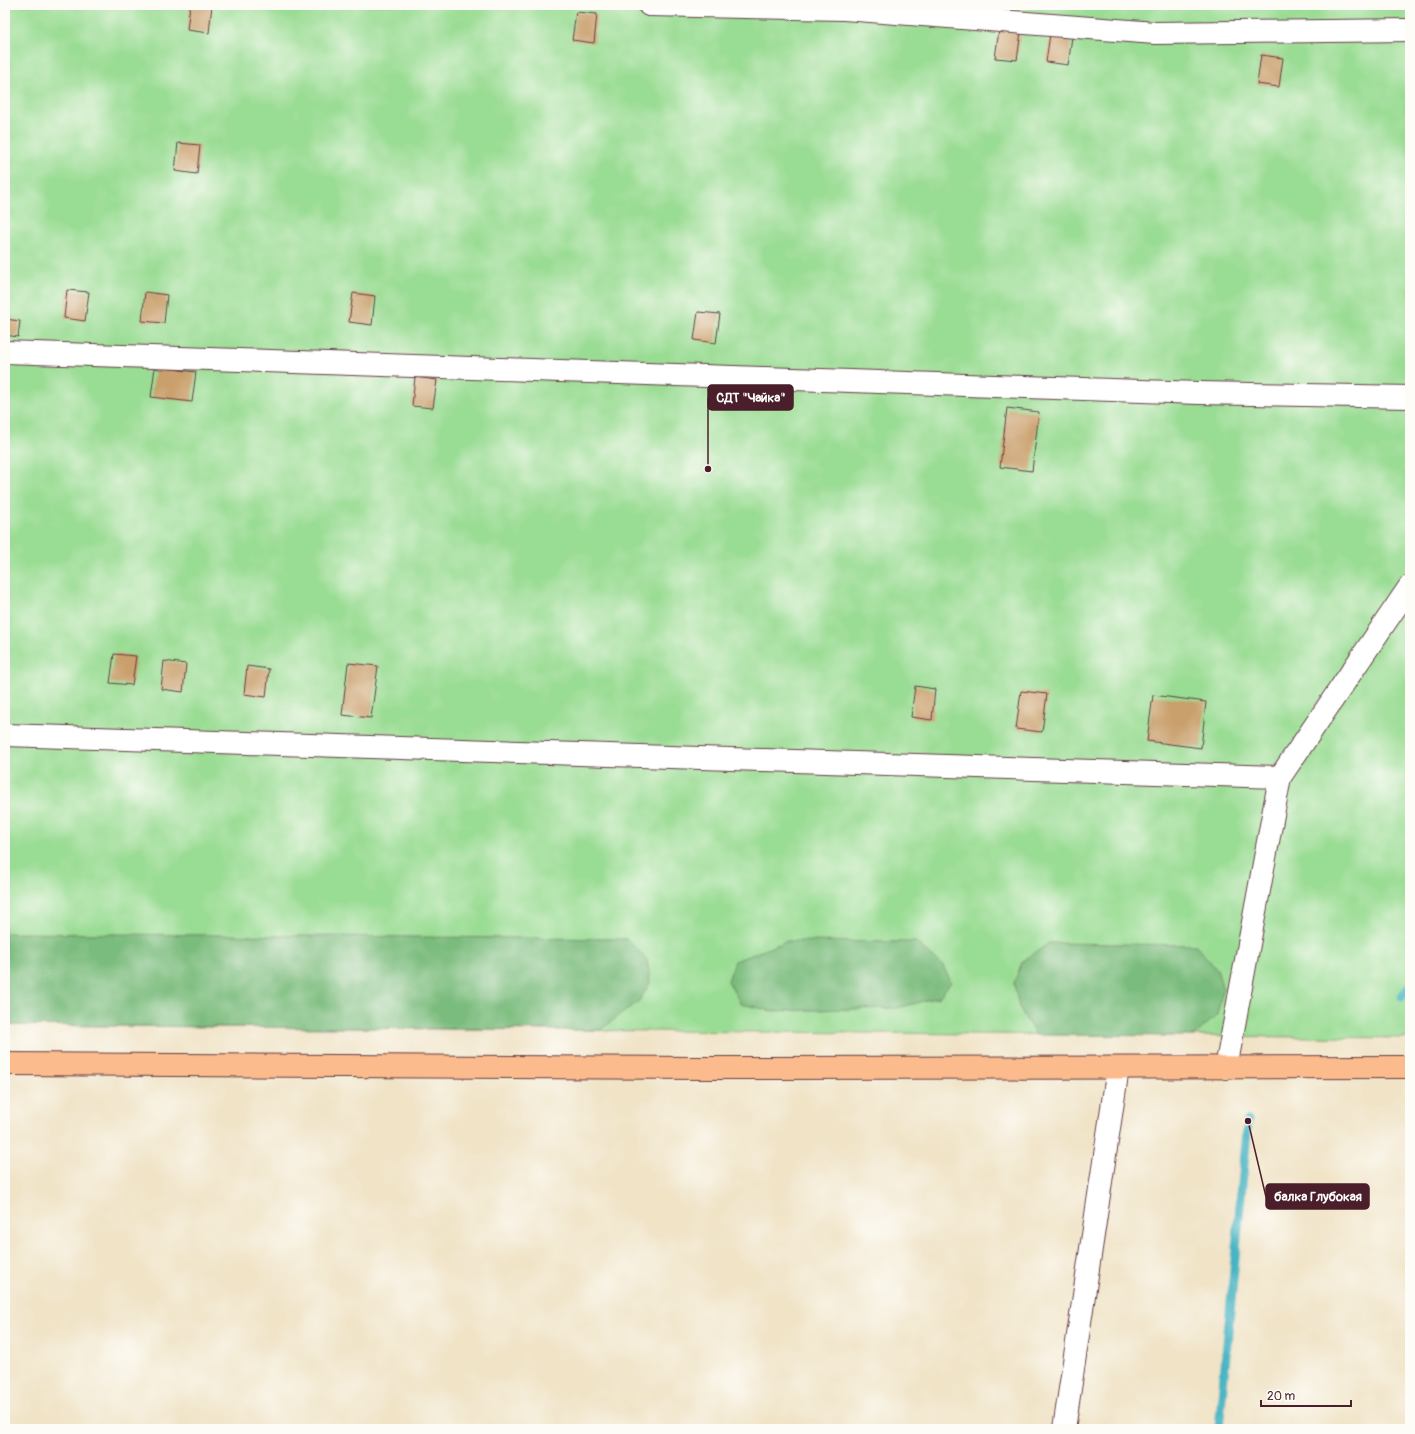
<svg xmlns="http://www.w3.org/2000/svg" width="1415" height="1434" font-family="Pangolin,sans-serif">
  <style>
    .green { fill: #99dc93; stroke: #727e5f }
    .forest { fill: #7abc7d; stroke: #626e54 }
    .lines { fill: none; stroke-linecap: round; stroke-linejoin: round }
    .stream { stroke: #47b4c3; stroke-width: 9 }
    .building { fill: #c99f6c }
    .minor-casing { stroke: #633c42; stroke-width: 24 }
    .major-casing { stroke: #633c42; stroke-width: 24 }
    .minor { stroke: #fff; stroke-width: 22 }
    .major { stroke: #fbbb8c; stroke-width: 22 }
    .leader { fill: none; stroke: #4a1f2b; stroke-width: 1.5 }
    .callout-dot { fill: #4a1f2b; stroke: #fdfcf7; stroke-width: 1.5 }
    .callout { fill: #4a1f2b; stroke: #4a1f2b; stroke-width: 1.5 }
    .callout-label { font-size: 13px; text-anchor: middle; font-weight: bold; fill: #fff }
  </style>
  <rect width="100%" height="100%" fill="#fdfcf7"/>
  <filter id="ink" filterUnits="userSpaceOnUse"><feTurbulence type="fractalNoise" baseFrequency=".025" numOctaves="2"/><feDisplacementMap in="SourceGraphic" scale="8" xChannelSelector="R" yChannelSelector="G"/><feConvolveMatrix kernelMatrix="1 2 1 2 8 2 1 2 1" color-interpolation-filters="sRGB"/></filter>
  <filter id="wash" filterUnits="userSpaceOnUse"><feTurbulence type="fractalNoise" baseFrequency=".012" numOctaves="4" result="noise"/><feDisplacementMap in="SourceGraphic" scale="16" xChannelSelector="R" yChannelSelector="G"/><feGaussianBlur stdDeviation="0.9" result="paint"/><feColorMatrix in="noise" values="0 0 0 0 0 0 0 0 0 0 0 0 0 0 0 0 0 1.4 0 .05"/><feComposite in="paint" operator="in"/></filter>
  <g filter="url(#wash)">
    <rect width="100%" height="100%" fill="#f0e3c6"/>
    <!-- green -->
    <polygon class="green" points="5,5 1410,5 1410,1038 5,1025"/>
    <!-- forest -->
    <g class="forest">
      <polygon points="5,933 626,939 647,959 650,983 639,1001 600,1030 5,1025"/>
      <polygon points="787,941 916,942 943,966 951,982 939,997 897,1008 772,1011 741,1004 728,981 735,961"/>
      <polygon points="1049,943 1196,945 1217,970 1223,989 1217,1015 1194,1036 1036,1035 1019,1008 1014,983 1022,962"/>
    </g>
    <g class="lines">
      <!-- stream -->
      <g class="stream">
        <polyline points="1402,996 1410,986"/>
        <polyline points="1219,1429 1248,1121"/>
      </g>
    </g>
    <g id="blocks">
      <!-- building -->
      <g class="building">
        <polygon points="190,5 212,5 209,33 187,30"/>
        <polygon points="576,12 597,14 594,43 572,40"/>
        <polygon points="999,30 1021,32 1017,60 995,58"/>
        <polygon points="1050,34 1072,37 1068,65 1046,62"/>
        <polygon points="1261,55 1283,58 1279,87 1257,84"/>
        <polygon points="178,143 200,145 197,174 175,171"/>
        <polygon points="67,290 89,292 85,321 64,318"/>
        <polygon points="145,292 167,295 164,323 142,321"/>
        <polygon points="353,293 375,296 372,325 349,322"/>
        <polygon points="698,312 720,314 716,343 694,340"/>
        <polygon points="5,319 20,321 18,337 5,335"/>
        <polygon points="155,367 196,372 192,402 151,397"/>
        <polygon points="415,377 437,380 433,408 412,406"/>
        <polygon points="1007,408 1039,412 1032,471 1000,467"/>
        <polygon points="114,654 136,656 132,685 110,683"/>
        <polygon points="164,661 186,664 183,692 161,689"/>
        <polygon points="348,663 378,666 371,718 342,715"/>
        <polygon points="247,666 269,669 266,697 244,694"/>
        <polygon points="915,686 935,689 932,720 911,717"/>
        <polygon points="1021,691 1047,694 1042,732 1016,729"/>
        <polygon points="1153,695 1206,702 1201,748 1147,741"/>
      </g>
    </g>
  </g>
  <g filter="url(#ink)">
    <use href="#blocks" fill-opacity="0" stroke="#633c42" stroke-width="1"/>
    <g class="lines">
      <defs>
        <g id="minor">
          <polyline points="649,5 844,9 1155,33 1410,30"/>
          <polyline points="5,352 1199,393 1410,397"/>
          <polyline points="5,735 1280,777"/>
          <polyline points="1226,1068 1280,777 1410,586"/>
          <polyline points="1064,1429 1118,1068"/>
        </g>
        <path id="major" d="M 5,1064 C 473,1069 942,1069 1410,1067"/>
      </defs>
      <!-- minor casing -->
      <use href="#minor" class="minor-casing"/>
      <!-- major casing -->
      <use href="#major" class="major-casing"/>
      <!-- minor -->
      <use href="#minor" class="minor"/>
      <!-- major -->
      <use href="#major" class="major"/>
    </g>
  </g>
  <!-- callouts -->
  <path class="leader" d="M708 469L708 398M1248 1121L1266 1197"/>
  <g class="callout-dot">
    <circle cx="708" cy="469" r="4"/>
    <circle cx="1248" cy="1121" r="4"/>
  </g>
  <g class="callout">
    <rect x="708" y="385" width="85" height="25" rx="4"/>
    <rect x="1266" y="1184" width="103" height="25" rx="4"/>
  </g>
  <g class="callout-label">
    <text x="751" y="402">СДТ "Чайка"</text>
    <text x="1318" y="1201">балка Глубокая</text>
  </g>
  <!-- margin -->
  <rect width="1415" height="1434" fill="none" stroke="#fdfcf7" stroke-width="20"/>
  <!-- scale -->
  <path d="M1261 1400v6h90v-6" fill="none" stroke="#4a1f2b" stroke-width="2"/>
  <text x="1267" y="1400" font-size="12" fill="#4a1f2b" stroke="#fdfcf7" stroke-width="3" paint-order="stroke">20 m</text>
</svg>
